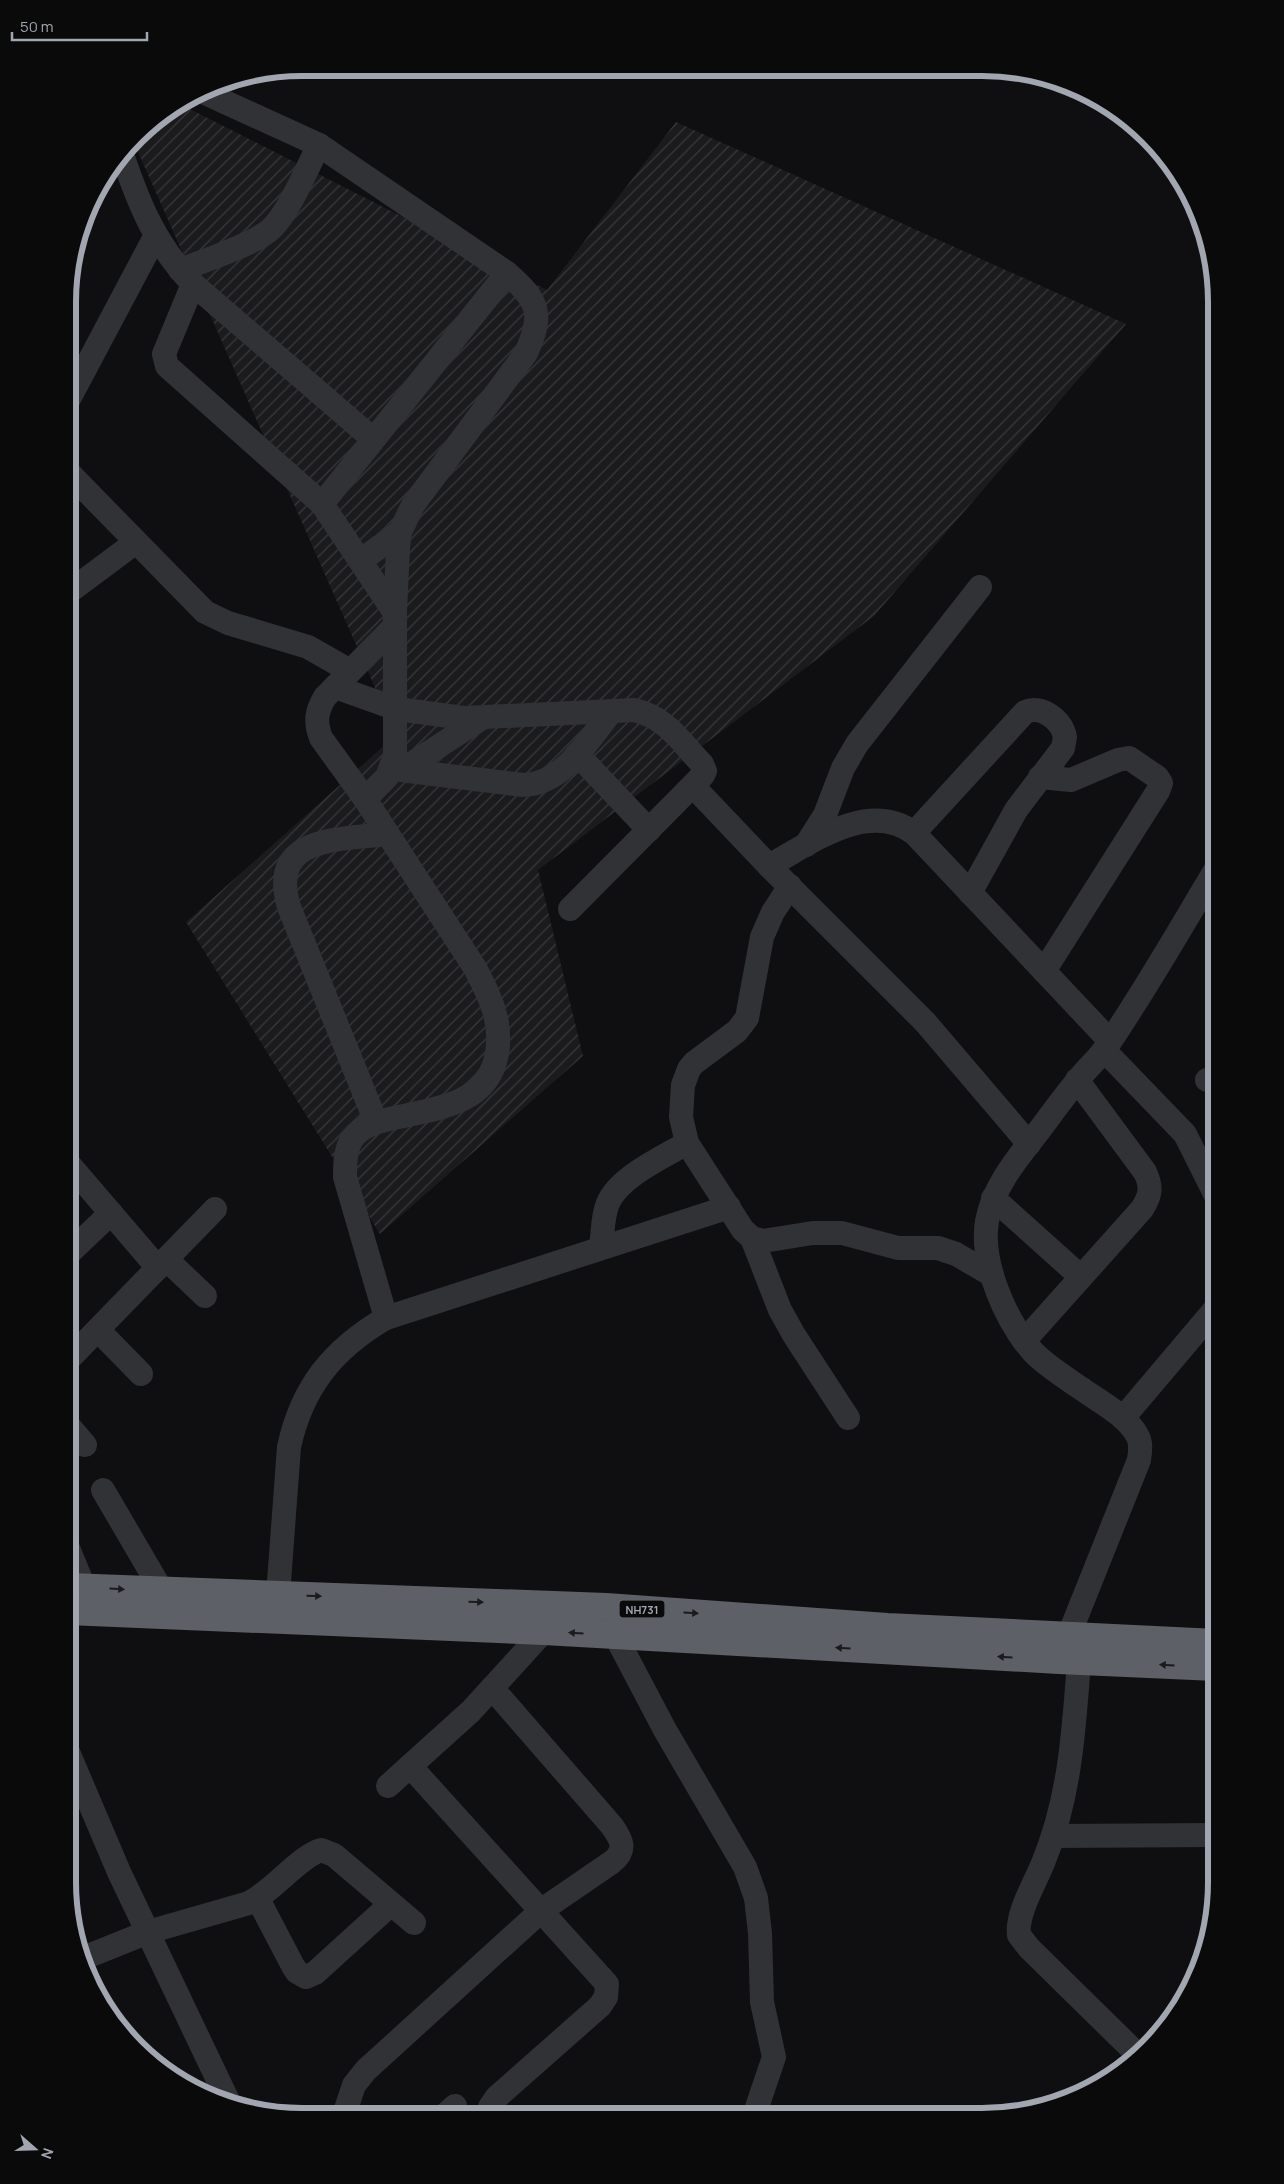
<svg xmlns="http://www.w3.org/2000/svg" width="1284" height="2184" font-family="Manrope,sans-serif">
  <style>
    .industrial { fill: url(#industrial-furrows) }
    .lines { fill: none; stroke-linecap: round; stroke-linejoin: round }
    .minor { stroke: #313235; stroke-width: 24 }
    .highway { stroke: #5d6066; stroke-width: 28 }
    .oneway { fill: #1b1b1d }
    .labels { text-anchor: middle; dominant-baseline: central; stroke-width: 4; stroke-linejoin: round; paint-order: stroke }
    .shield { fill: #0a0a0b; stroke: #74777f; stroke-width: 1 }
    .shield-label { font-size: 11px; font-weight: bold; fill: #a1a6b1 }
    .rim { fill: none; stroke: #a1a6b1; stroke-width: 6 }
  </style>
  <defs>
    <pattern id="industrial-furrows" width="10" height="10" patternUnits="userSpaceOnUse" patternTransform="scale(1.25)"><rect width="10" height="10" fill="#1b1b1d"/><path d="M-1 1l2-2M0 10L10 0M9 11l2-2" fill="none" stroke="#39393b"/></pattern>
  </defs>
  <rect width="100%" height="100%" fill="#0f0f11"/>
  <!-- industrial -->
  <polygon class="industrial" points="182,105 547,290 676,122 1126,324 874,616 538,870 583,1056 380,1234 186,922 396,735 134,143 147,126"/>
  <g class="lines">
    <!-- minor -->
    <g class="minor">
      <path d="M 203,92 L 319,145 L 507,273 C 539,301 544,314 526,353 L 413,505 L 400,532 L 398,548 L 395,613 L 395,755 L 387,777 L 365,799"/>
      <path d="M 123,157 C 140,207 156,245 193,284 L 373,439"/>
      <path d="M 180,270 C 203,261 255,244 271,229 C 289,212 307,168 319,145"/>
      <polyline points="193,284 164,354 167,366 322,504 395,613"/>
      <polyline points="69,399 156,235"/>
      <polyline points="69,473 205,612 228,623 308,647 350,671"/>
      <polyline points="322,504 507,273"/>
      <polyline points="360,561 400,532"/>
      <polyline points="69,592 136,542"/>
      <path d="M 335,687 L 397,709 L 464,718 L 634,710 C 666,717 681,742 702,764 L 705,771 L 703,775 L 570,909"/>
      <polyline points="577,754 649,830"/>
      <path d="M 392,769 L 523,785 C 563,785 589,739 612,711"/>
      <polyline points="402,770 482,718"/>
      <polyline points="1040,777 1071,780 1118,760 1129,758 1157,777 1161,783 1158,791 1044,971"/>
      <polyline points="693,786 769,866 925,1022 1029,1144"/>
      <path d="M 914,833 L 1025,712 C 1042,704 1062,721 1065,737 L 1063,748 L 1016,810 L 970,893"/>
      <polyline points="806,845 825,815 843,768 857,744 980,587"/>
      <path d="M 769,866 C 811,843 868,799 914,833 L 1110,1041"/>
      <polyline points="790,886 773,912 762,937 747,1018 737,1031 694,1063 689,1069 683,1085 681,1117 687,1143 743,1230 752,1238 763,1241 813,1233 842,1233 898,1248 938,1248 956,1254 992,1275"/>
      <polyline points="1104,1050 1185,1134 1216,1196"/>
      <polyline points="1207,1080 1216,1079"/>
      <path d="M 376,1122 L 289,907 C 268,836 337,840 386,834"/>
      <polyline points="68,1163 158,1268"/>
      <polyline points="993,1198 1081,1277"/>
      <polyline points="752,1238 780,1310 794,1335 848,1418"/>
      <path d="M 601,1248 C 603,1234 602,1217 608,1203 C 619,1177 663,1157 687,1143"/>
      <polyline points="68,1254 111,1213"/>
      <polyline points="166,1259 205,1296"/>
      <path d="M 386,1318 L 345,1177 C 345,1163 345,1145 356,1134 C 366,1124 380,1121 394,1118 C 432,1109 482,1106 495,1062 C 505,1027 491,998 475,968 L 365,799 L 321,738 C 315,722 316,712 325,697 L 395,626"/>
      <polyline points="98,1330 141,1374"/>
      <path d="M 1024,1341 L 1142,1209 C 1151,1195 1152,1187 1145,1172 L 1077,1080"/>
      <polyline points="68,1360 215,1209"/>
      <polyline points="1123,1418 1216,1308"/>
      <polyline points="68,1425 85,1445"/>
      <polyline points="103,1490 162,1591"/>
      <polyline points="68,1548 84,1587"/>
      <path d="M 278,1595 L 289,1447 C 302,1387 333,1349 386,1318 L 729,1207"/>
      <polyline points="615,1635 665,1730 745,1867 756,1898 760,1933 762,2002 774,2057 754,2116"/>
      <path d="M 1069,1635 L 1139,1460 C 1140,1452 1142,1443 1137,1435 C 1126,1415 1100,1402 1082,1389 C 1066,1378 1048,1367 1034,1353 C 1006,1322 980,1263 987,1221 C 994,1184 1019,1157 1041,1128 C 1053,1112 1065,1095 1078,1080 C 1086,1069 1097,1060 1105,1049 C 1145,991 1180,929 1216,869"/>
      <path d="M 1079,1661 C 1074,1730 1070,1798 1043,1863 C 1035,1883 1016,1914 1019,1935 L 1029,1948 L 1138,2055"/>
      <polyline points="68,1752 119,1872 229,2103"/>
      <polyline points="410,1766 607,1984 606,1997 600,2006 497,2097 490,2107 491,2115"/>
      <polyline points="388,1786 471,1711 544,1631"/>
      <polyline points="1053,1836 1216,1835"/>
      <polyline points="258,1899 293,1966 297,1972 306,1977 315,1973 391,1904"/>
      <path d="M 81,1959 L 148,1932 L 249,1903 C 273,1891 300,1856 321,1850 L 334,1855 L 414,1923"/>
      <path d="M 344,2115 L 354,2085 L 366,2070 L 542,1910 L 612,1862 C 627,1850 622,1840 612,1826 L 492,1688"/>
      <polyline points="445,2115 455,2106"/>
    </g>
    <!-- highway -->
    <g class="highway">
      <polyline points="68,1587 606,1607 887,1627 1216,1643"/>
      <polyline points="68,1611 544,1631 1059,1660 1216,1667"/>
    </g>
  </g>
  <!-- one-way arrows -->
  <defs><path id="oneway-solid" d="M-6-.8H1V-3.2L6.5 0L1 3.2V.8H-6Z" transform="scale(1.25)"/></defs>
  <g class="oneway">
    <use href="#oneway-solid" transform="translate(117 1589) rotate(3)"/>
    <use href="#oneway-solid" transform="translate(314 1596) rotate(2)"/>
    <use href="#oneway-solid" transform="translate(476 1602) rotate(2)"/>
    <use href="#oneway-solid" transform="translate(691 1613) rotate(4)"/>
    <use href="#oneway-solid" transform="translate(576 1633) rotate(-177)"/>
    <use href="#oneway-solid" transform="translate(843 1648) rotate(-177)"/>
    <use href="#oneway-solid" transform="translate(1005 1657) rotate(-177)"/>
    <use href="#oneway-solid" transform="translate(1167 1665) rotate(-177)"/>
  </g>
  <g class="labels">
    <!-- shield labels -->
    <rect class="shield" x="619.5" y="1600.5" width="45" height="17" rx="4"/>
    <g class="shield-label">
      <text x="642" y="1609">NH731</text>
    </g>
  </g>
  <!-- crop -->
  <path d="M0 0H1284V2184H0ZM302 76H982A226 226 0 0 1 1208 302V1882A226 226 0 0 1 982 2108H302A226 226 0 0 1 76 1882V302A226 226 0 0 1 302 76Z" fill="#0a0a0b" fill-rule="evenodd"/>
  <path class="rim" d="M302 76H982A226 226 0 0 1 1208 302V1882A226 226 0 0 1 982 2108H302A226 226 0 0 1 76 1882V302A226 226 0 0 1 302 76Z"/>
  <!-- north arrow -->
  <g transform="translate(35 2149) rotate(110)" stroke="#0a0a0b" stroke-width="4" paint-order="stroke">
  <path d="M0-4L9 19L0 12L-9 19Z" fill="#a1a6b1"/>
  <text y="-8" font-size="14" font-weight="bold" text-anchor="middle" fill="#a1a6b1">N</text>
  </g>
  <!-- scale -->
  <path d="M12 32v8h135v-8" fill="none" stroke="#a1a6b1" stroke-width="2.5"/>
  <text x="20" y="32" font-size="15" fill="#a1a6b1" stroke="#0a0a0b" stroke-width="4" paint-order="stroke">50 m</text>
</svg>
